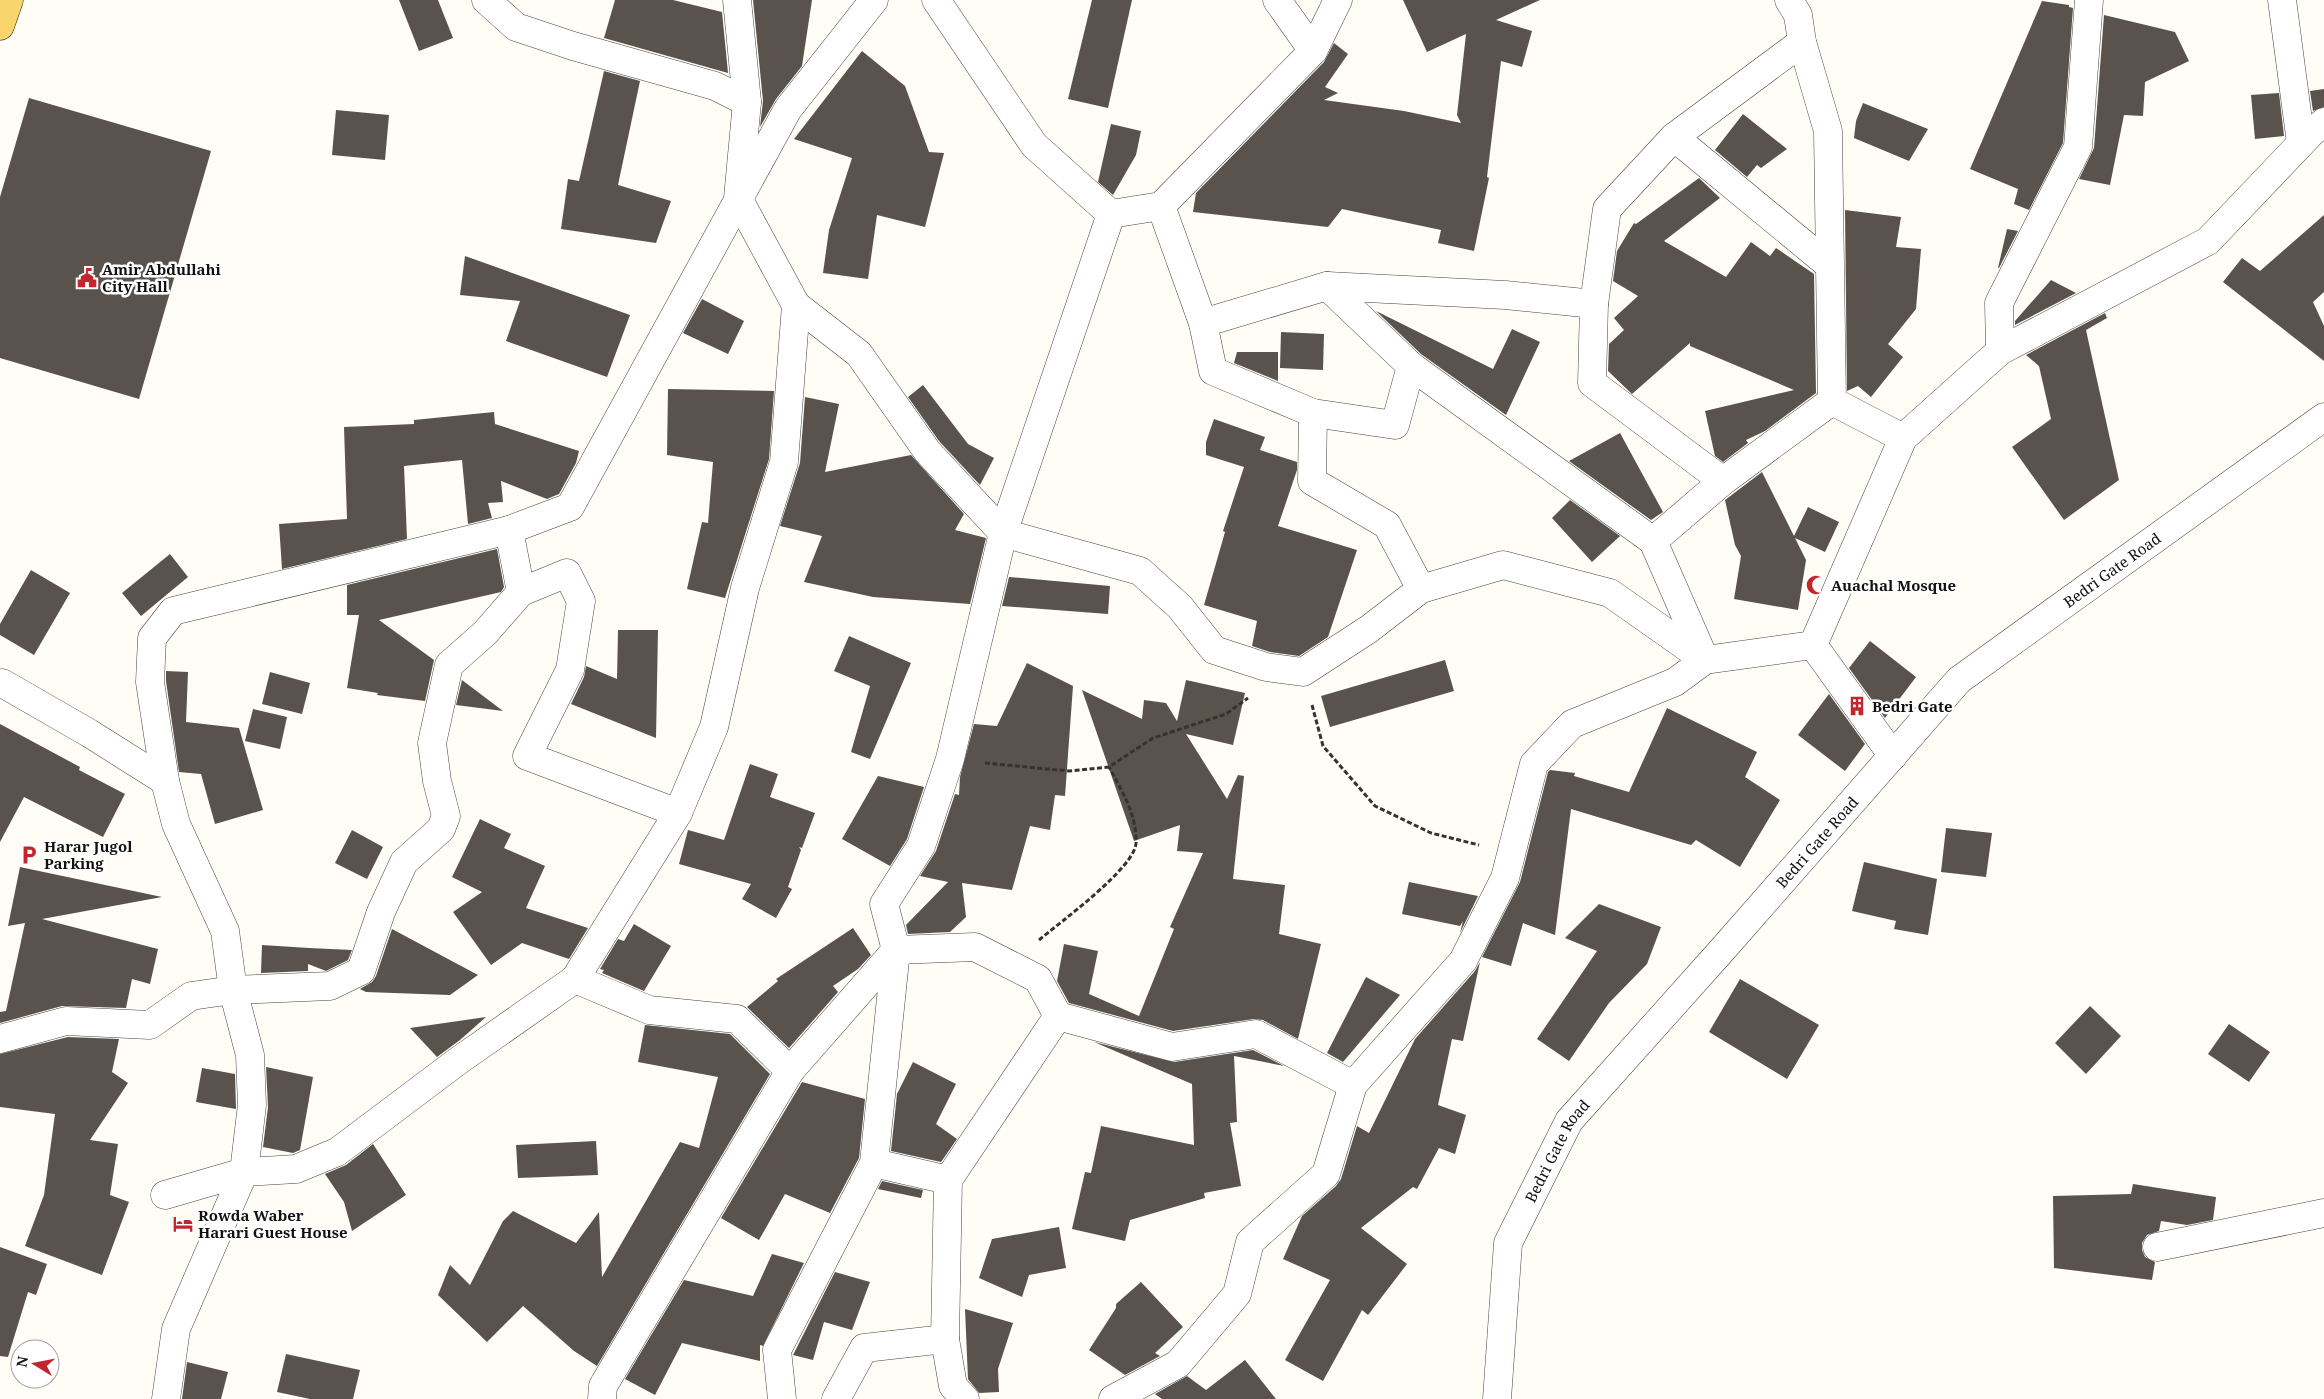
<svg xmlns="http://www.w3.org/2000/svg" width="2324" height="1399" font-family="'Noto Serif',serif">
  <style>
    .building { fill: #5a524d }
    .lines { fill: none; stroke-linecap: round; stroke-linejoin: round }
    .minor-casing { stroke: #444; stroke-width: 29 }
    .major-casing { stroke: #222; stroke-width: 29 }
    .path { stroke: #333; stroke-width: 3; stroke-dasharray: 5 2.5; stroke-linecap: butt }
    .minor { stroke: #fff; stroke-width: 28 }
    .major { stroke: #f9d66b; stroke-width: 28 }
    .labels { text-anchor: middle; dominant-baseline: central; stroke-width: 5; stroke-linejoin: round; paint-order: stroke }
    .poi-label { font-size: 15px; font-weight: bold; fill: #111; stroke: #fff; text-anchor: start }
    .street-label { font-size: 15px; fill: #111; stroke: #fff }
  </style>
  <rect width="100%" height="100%" fill="#fffdf5"/>
  <!-- building -->
  <g class="building">
    <polygon points="399,0 438,0 453,38 419,51"/>
    <polygon points="615,0 673,0 722,12 728,73 604,38"/>
    <polygon points="753,0 812,0 802,66 776,99 760,127 763,101"/>
    <polygon points="1092,0 1132,0 1108,108 1068,99"/>
    <polygon points="1403,0 1540,0 1496,20 1532,31 1522,67 1501,61 1487,177 1489,178 1474,251 1438,243 1441,230 1342,209 1328,227 1193,212 1196,193 1324,62 1334,43 1348,54 1325,87 1338,93 1324,100 1404,111 1461,123 1457,115 1466,34 1427,52"/>
    <polygon points="2042,1 2069,5 2069,7 2073,8 2063,143 2029,210 2014,204 2018,189 1970,169"/>
    <polygon points="2104,15 2175,32 2189,61 2145,82 2143,116 2124,115 2110,185 2079,179 2094,148"/>
    <polygon points="862,51 905,86 929,152 944,153 925,227 877,215 868,279 823,273 829,230 852,158 794,139"/>
    <polygon points="604,71 640,81 618,185 671,201 656,243 561,229 568,179 579,181"/>
    <polygon points="2324,89 2324,107 2313,111 2310,91"/>
    <polygon points="2279,93 2284,136 2255,139 2251,95"/>
    <polygon points="29,98 211,151 139,399 0,358 0,197"/>
    <polygon points="1863,103 1928,129 1909,161 1854,138 1856,121"/>
    <polygon points="336,110 389,115 385,160 332,155"/>
    <polygon points="1743,114 1787,149 1761,168 1757,165 1747,177 1715,150"/>
    <polygon points="1111,124 1141,131 1136,155 1113,195 1098,182"/>
    <polygon points="1699,178 1720,198 1664,241 1726,277 1751,242 1770,256 1776,248 1814,274 1816,393 1765,431 1746,440 1748,443 1723,462 1715,456 1705,411 1794,390 1690,346 1690,343 1632,394 1608,371 1609,344 1624,330 1614,318 1638,296 1613,281 1617,251 1634,223 1636,224"/>
    <polygon points="1845,210 1901,217 1896,247 1921,249 1916,309 1888,344 1903,357 1871,397 1858,386 1847,391"/>
    <polygon points="2324,215 2324,292 2313,302 2324,326 2324,361 2223,282 2242,258 2260,271"/>
    <polygon points="2007,229 2018,231 1999,268 1998,268"/>
    <polygon points="465,256 630,315 607,377 506,341 520,301 460,295"/>
    <polygon points="2051,280 2076,293 2015,325 2015,321"/>
    <polygon points="702,299 744,321 728,354 683,333"/>
    <polygon points="1376,311 1493,369 1512,329 1540,342 1506,415 1421,354"/>
    <polygon points="2105,313 2107,318 2086,330 2119,480 2064,520 2012,447 2051,419 2039,366 2026,355"/>
    <polygon points="1281,332 1324,334 1323,370 1280,368"/>
    <polygon points="1237,352 1278,352 1278,381 1234,363"/>
    <polygon points="923,385 968,444 994,458 980,485 939,441 908,397"/>
    <polygon points="668,389 774,391 769,459 725,598 687,589 702,522 708,523 713,462 667,455"/>
    <polygon points="805,397 839,404 825,472 911,455 964,514 955,530 986,538 970,604 873,597 804,582 822,536 780,526 800,463"/>
    <polygon points="494,412 495,424 579,451 576,463 559,494 547,499 501,481 503,502 488,503 492,518 468,524 462,460 404,466 407,539 282,569 279,524 347,519 344,427 414,424 414,420"/>
    <polygon points="1214,419 1265,437 1260,450 1297,462 1297,470 1278,526 1357,550 1328,637 1299,656 1270,652 1252,646 1257,621 1204,605 1225,532 1223,531 1244,467 1206,455 1206,442"/>
    <polygon points="1620,433 1663,512 1651,520 1569,461"/>
    <polygon points="1762,472 1794,536 1808,507 1839,522 1825,552 1795,538 1806,560 1798,610 1734,599 1741,556 1735,545 1725,500"/>
    <polygon points="1570,500 1620,536 1592,562 1552,518"/>
    <polygon points="497,549 504,587 501,592 379,620 434,660 425,701 377,695 378,693 347,688 359,615 347,615 347,585"/>
    <polygon points="170,554 188,577 141,616 122,593"/>
    <polygon points="31,570 70,593 34,655 0,635 0,624"/>
    <polygon points="1009,577 1110,586 1108,614 1002,606"/>
    <polygon points="618,630 658,630 656,738 571,704 584,677 586,666 617,679"/>
    <polygon points="849,636 911,663 870,759 851,752 870,686 834,671"/>
    <polygon points="1870,641 1916,677 1885,718 1849,668"/>
    <polygon points="1445,660 1454,691 1330,727 1321,696"/>
    <polygon points="1027,663 1073,686 1065,796 1055,795 1050,830 1030,826 1012,890 962,883 966,917 950,932 908,934 906,925 948,882 920,876 936,851 955,794 959,795 960,777 974,724 997,726"/>
    <polygon points="166,671 188,672 186,722 239,728 263,810 215,824 201,774 179,772 166,681"/>
    <polygon points="270,672 310,683 302,714 262,704"/>
    <polygon points="462,680 503,711 456,705"/>
    <polygon points="1186,680 1245,693 1233,745 1186,734 1227,799 1238,775 1244,776 1233,879 1285,885 1279,934 1321,944 1298,1039 1263,1020 1254,1019 1173,1031 1069,1003 1057,981 1064,944 1098,951 1089,994 1139,1016 1174,929 1170,927 1203,853 1177,851 1180,825 1134,841 1082,690 1142,719 1144,700 1166,703 1177,721"/>
    <polygon points="1829,694 1865,744 1845,771 1798,735"/>
    <polygon points="1667,708 1757,752 1745,777 1780,800 1740,867 1696,840 1691,845 1571,809 1555,935 1523,923 1511,966 1482,957 1520,882 1548,772 1550,770 1575,773 1574,776 1629,792"/>
    <polygon points="253,709 287,717 280,749 245,741"/>
    <polygon points="0,724 80,767 79,770 125,794 103,837 24,797 0,842"/>
    <polygon points="750,764 778,774 770,797 815,813 802,848 799,847 801,850 788,887 792,889 776,918 742,899 751,884 679,864 688,830 724,840"/>
    <polygon points="878,776 924,787 907,839 890,866 842,839"/>
    <polygon points="480,819 511,834 504,848 545,866 526,908 588,928 569,959 522,943 491,965 453,912 482,892 452,877"/>
    <polygon points="1946,828 1992,833 1986,877 1941,872"/>
    <polygon points="352,830 383,847 367,879 335,863"/>
    <polygon points="1864,862 1937,879 1928,935 1894,929 1896,921 1852,911"/>
    <polygon points="20,867 162,897 42,919 158,949 150,984 132,979 126,1008 62,1006 0,1023 0,1012 6,1011 25,923 8,926"/>
    <polygon points="1409,882 1478,896 1460,933 1463,921 1460,926 1402,914"/>
    <polygon points="1599,904 1661,927 1647,964 1609,1003 1569,1061 1537,1039 1597,951 1565,938"/>
    <polygon points="634,924 671,946 644,991 602,973 604,970 600,969 618,939 624,941"/>
    <polygon points="853,928 871,955 858,969 833,986 838,992 789,1048 747,1007 778,981 776,979"/>
    <polygon points="392,929 478,975 450,995 366,992 360,989 372,982 376,976"/>
    <polygon points="262,945 309,948 352,950 348,960 326,971 308,964 308,971 261,973"/>
    <polygon points="1480,962 1463,1041 1452,1039 1438,1105 1466,1115 1455,1154 1439,1148 1417,1189 1413,1187 1361,1228 1407,1264 1368,1315 1362,1310 1323,1381 1285,1360 1330,1280 1283,1259 1302,1216 1336,1186 1341,1179 1357,1126 1369,1133 1415,1039 1475,971"/>
    <polygon points="1366,977 1400,995 1343,1062 1327,1053"/>
    <polygon points="1740,979 1819,1025 1787,1079 1709,1032"/>
    <polygon points="2090,1006 2121,1036 2086,1074 2055,1043"/>
    <polygon points="486,1017 460,1040 437,1057 410,1028"/>
    <polygon points="2229,1024 2270,1052 2249,1082 2208,1054"/>
    <polygon points="645,1025 730,1034 770,1074 597,1366 574,1351 523,1306 487,1342 438,1295 450,1265 470,1285 503,1221 513,1211 576,1243 599,1212 602,1277 680,1142 699,1148 718,1077 638,1062"/>
    <polygon points="68,1037 119,1039 112,1072 128,1083 90,1140 118,1144 110,1195 129,1202 102,1275 25,1246 44,1195 55,1114 0,1107 0,1054"/>
    <polygon points="1094,1042 1174,1062 1253,1050 1284,1066 1234,1056 1237,1122 1230,1123 1241,1186 1204,1193 1205,1198 1130,1220 1125,1241 1072,1229 1085,1172 1091,1173 1101,1126 1194,1145 1192,1084"/>
    <polygon points="913,1062 956,1084 936,1124 957,1139 941,1162 891,1151 897,1094"/>
    <polygon points="266,1067 313,1077 300,1150 293,1153 263,1147 268,1107"/>
    <polygon points="202,1068 235,1074 236,1109 196,1102"/>
    <polygon points="802,1082 865,1099 859,1158 830,1213 785,1194 759,1240 721,1218"/>
    <polygon points="596,1141 598,1175 518,1178 516,1145"/>
    <polygon points="373,1144 406,1195 352,1231 344,1202 325,1174 346,1165"/>
    <polygon points="882,1181 923,1190 921,1198 878,1189"/>
    <polygon points="2133,1184 2216,1197 2213,1220 2187,1225 2161,1221 2159,1231 2147,1235 2142,1243 2142,1250 2145,1257 2155,1262 2152,1280 2054,1268 2053,1196 2131,1194"/>
    <polygon points="1059,1227 1066,1268 1029,1275 1022,1297 979,1278 992,1239"/>
    <polygon points="0,1247 47,1264 36,1295 28,1292 8,1357 0,1356"/>
    <polygon points="772,1254 804,1263 763,1346 760,1345 760,1361 682,1343 655,1395 625,1379 684,1280 753,1296"/>
    <polygon points="835,1272 870,1282 852,1330 824,1322 813,1360 793,1355"/>
    <polygon points="1141,1282 1183,1327 1155,1353 1160,1356 1125,1375 1089,1350 1116,1308 1116,1304"/>
    <polygon points="965,1309 1013,1323 998,1369 999,1392 979,1393 968,1379"/>
    <polygon points="286,1354 360,1370 353,1399 310,1399 277,1392"/>
    <polygon points="1245,1360 1276,1399 1162,1399 1155,1394 1187,1376 1206,1390"/>
    <polygon points="187,1362 228,1372 221,1399 182,1399"/>
  </g>
  <g class="lines">
    <defs>
      <g id="minor">
        <polyline points="486,0 516,27 573,46 715,86 747,102"/>
        <polyline points="737,0 747,102 738,198 796,305 859,354 927,451 1003,533 1140,571 1180,607 1214,650 1266,667 1303,672 1369,629 1421,589 1503,565 1610,593 1705,660"/>
        <polyline points="936,0 1034,145 1111,214"/>
        <polyline points="1277,0 1313,51"/>
        <polyline points="1789,0 1798,15 1802,42 1828,131 1832,401 1903,438"/>
        <polyline points="2282,0 2301,143"/>
        <polyline points="1674,137 1829,265"/>
        <polyline points="1161,206 1203,323 1327,286 1505,295 1594,304"/>
        <polyline points="1327,286 1411,366 1395,425 1313,413 1312,481 1387,525 1421,589"/>
        <polyline points="1203,323 1213,371 1313,413"/>
        <polyline points="2000,351 1999,303 2078,147 2089,0"/>
        <polyline points="1411,366 1653,541"/>
        <polyline points="1723,481 1592,383 1594,304 1607,209 1674,137 1802,42"/>
        <polyline points="521,592 567,573 581,601 570,670 527,756 678,813"/>
        <polyline points="1813,645 1903,438 2000,351 2208,241 2312,132 2324,122"/>
        <polyline points="1813,645 1893,756"/>
        <polyline points="1705,660 1653,541 1723,481 1832,401"/>
        <polyline points="2,683 89,733 165,781"/>
        <polyline points="575,979 649,1010 737,1019 790,1071 603,1386 602,1399"/>
        <polyline points="0,1039 66,1021 150,1025 191,996 233,990 330,986 361,971 381,912 404,862 441,829 446,816 437,781 432,743 449,665 485,633 521,592 509,530"/>
        <polyline points="790,1071 896,950 975,947 1038,979 1058,1016 1172,1047 1256,1034 1353,1085"/>
        <polyline points="874,1163 948,1180"/>
        <polyline points="165,1195 244,1172 296,1169 337,1152 458,1061 575,979 678,813 714,727 745,588 784,462 796,305"/>
        <polyline points="2157,1247 2324,1213"/>
        <polyline points="945,1339 953,1386 965,1399"/>
        <polyline points="166,1399 176,1329 244,1172 252,1105 250,1055 233,990 225,931 176,824 165,781 150,682 152,638 173,611 509,530 570,507 788,109 874,0"/>
        <polyline points="782,1399 777,1350 874,1163 896,950 884,904 921,846 950,759 1003,533 1111,214 1161,206 1313,51 1338,0"/>
        <polyline points="836,1399 864,1348 945,1339 948,1180 1058,1016"/>
        <polyline points="1113,1399 1178,1364 1237,1294 1250,1242 1326,1174 1353,1085 1463,961 1505,878 1534,764 1572,724 1675,682 1705,660 1813,645"/>
        <path id="s1" d="M 1497,1399 L 1508,1243 L 1569,1121 L 1723,949 L 1959,680 L 2324,417"/>
      </g>
      <polyline id="major" points="0,26 9,0"/>
    </defs>
    <!-- minor casing -->
    <use href="#minor" class="minor-casing"/>
    <!-- major casing -->
    <use href="#major" class="major-casing"/>
    <!-- path -->
    <g class="path">
      <polyline points="1312,705 1323,746 1375,806 1431,833 1479,845"/>
      <polyline points="985,763 1069,771 1109,767 1153,738 1226,714 1248,698"/>
      <path d="M 1039,940 C 1059,923 1135,868 1136,843 C 1137,815 1122,791 1109,767"/>
    </g>
    <!-- minor -->
    <use href="#minor" class="minor"/>
    <!-- major -->
    <use href="#major" class="major"/>
  </g>
  <!-- icons -->
  <defs>
    <symbol id="civic-bare" viewBox="-9 -9 18 18"><path d="M-.6-6.5H3V-4.5H.6V-3L4-1V1h2V6H-6V1h2V-1L-.6-3ZM-1.2 2.5V6h2.4V2.5Z" fill="#c4262e" stroke="#fff" stroke-width="2.5" paint-order="stroke"/></symbol>
    <symbol id="mosque-bare" viewBox="-9 -9 18 18"><path d="M3.5-4.9A6 6 0 1 0 3.5 4.9A5 5 0 1 1 3.5-4.9Z" fill="#c4262e" stroke="#fff" stroke-width="2.5" paint-order="stroke"/></symbol>
    <symbol id="building-bare" viewBox="-9 -9 18 18"><path d="M-4-6H4V6H1V3H-1V6H-4ZM-2.5-4.3h1.7v1.8h-1.7ZM.8-4.3h1.7v1.8H.8ZM-2.5-1h1.7V.8h-1.7ZM.8-1h1.7V.8H.8Z" fill="#c4262e" stroke="#fff" stroke-width="2.5" paint-order="stroke"/></symbol>
    <symbol id="parking-bare" viewBox="-9 -9 18 18"><path d="M-3.5-5.5H1a3.5 3.5 0 0 1 0 7H-1V5.5H-3.5ZM-1-3.4V-.6H.8a1.4 1.4 0 0 0 0-2.8Z" fill="#c4262e" stroke="#fff" stroke-width="2.5" paint-order="stroke"/></symbol>
    <symbol id="hotel-bare" viewBox="-9 -9 18 18"><path d="M-6-4.5h1.5V1H6V5H4.5V3h-9V5H-6ZM-4 0a1.8 1.8 0 1 1 3.6 0ZM.5 0V-2.5h3Q6-2.5 6 0Z" fill="#c4262e" stroke="#fff" stroke-width="2.5" paint-order="stroke"/></symbol>
  </defs>
  <g fill-rule="evenodd">
    <use href="#civic-bare" x="73" y="264" width="28" height="28"/>
    <use href="#mosque-bare" x="1802" y="571" width="28" height="28"/>
    <use href="#building-bare" x="1843" y="692" width="28" height="28"/>
    <use href="#parking-bare" x="15" y="841" width="28" height="28"/>
    <use href="#hotel-bare" x="169" y="1210" width="28" height="28"/>
  </g>
  <g class="labels">
    <!-- poi labels -->
    <g class="poi-label">
      <text x="102" y="269">Amir Abdullahi<tspan x="102" dy="17">City Hall</tspan></text>
      <text x="1831" y="585">Auachal Mosque</text>
      <text x="1872" y="706">Bedri Gate</text>
      <text x="44" y="846">Harar Jugol<tspan x="44" dy="17">Parking</tspan></text>
      <text x="198" y="1215">Rowda Waber<tspan x="198" dy="17">Harari Guest House</tspan></text>
    </g>
    <!-- street labels -->
    <g class="street-label">
      <text stroke="none"><textPath href="#s1" startOffset="1070">Bedri Gate Road</textPath></text>
      <text stroke="none"><textPath href="#s1" startOffset="666">Bedri Gate Road</textPath></text>
      <text stroke="none"><textPath href="#s1" startOffset="261">Bedri Gate Road</textPath></text>
    </g>
  </g>
  <!-- north arrow -->
  <g transform="translate(35 1364) rotate(280)"><circle r="24" fill="#ffffff" stroke="#a0a0a0"/>
  <path d="M0-4L9 19L0 12L-9 19Z" fill="#c4262e"/>
  <text y="-8" font-size="14" font-weight="bold" text-anchor="middle" fill="#111111">N</text>
  </g>
</svg>
